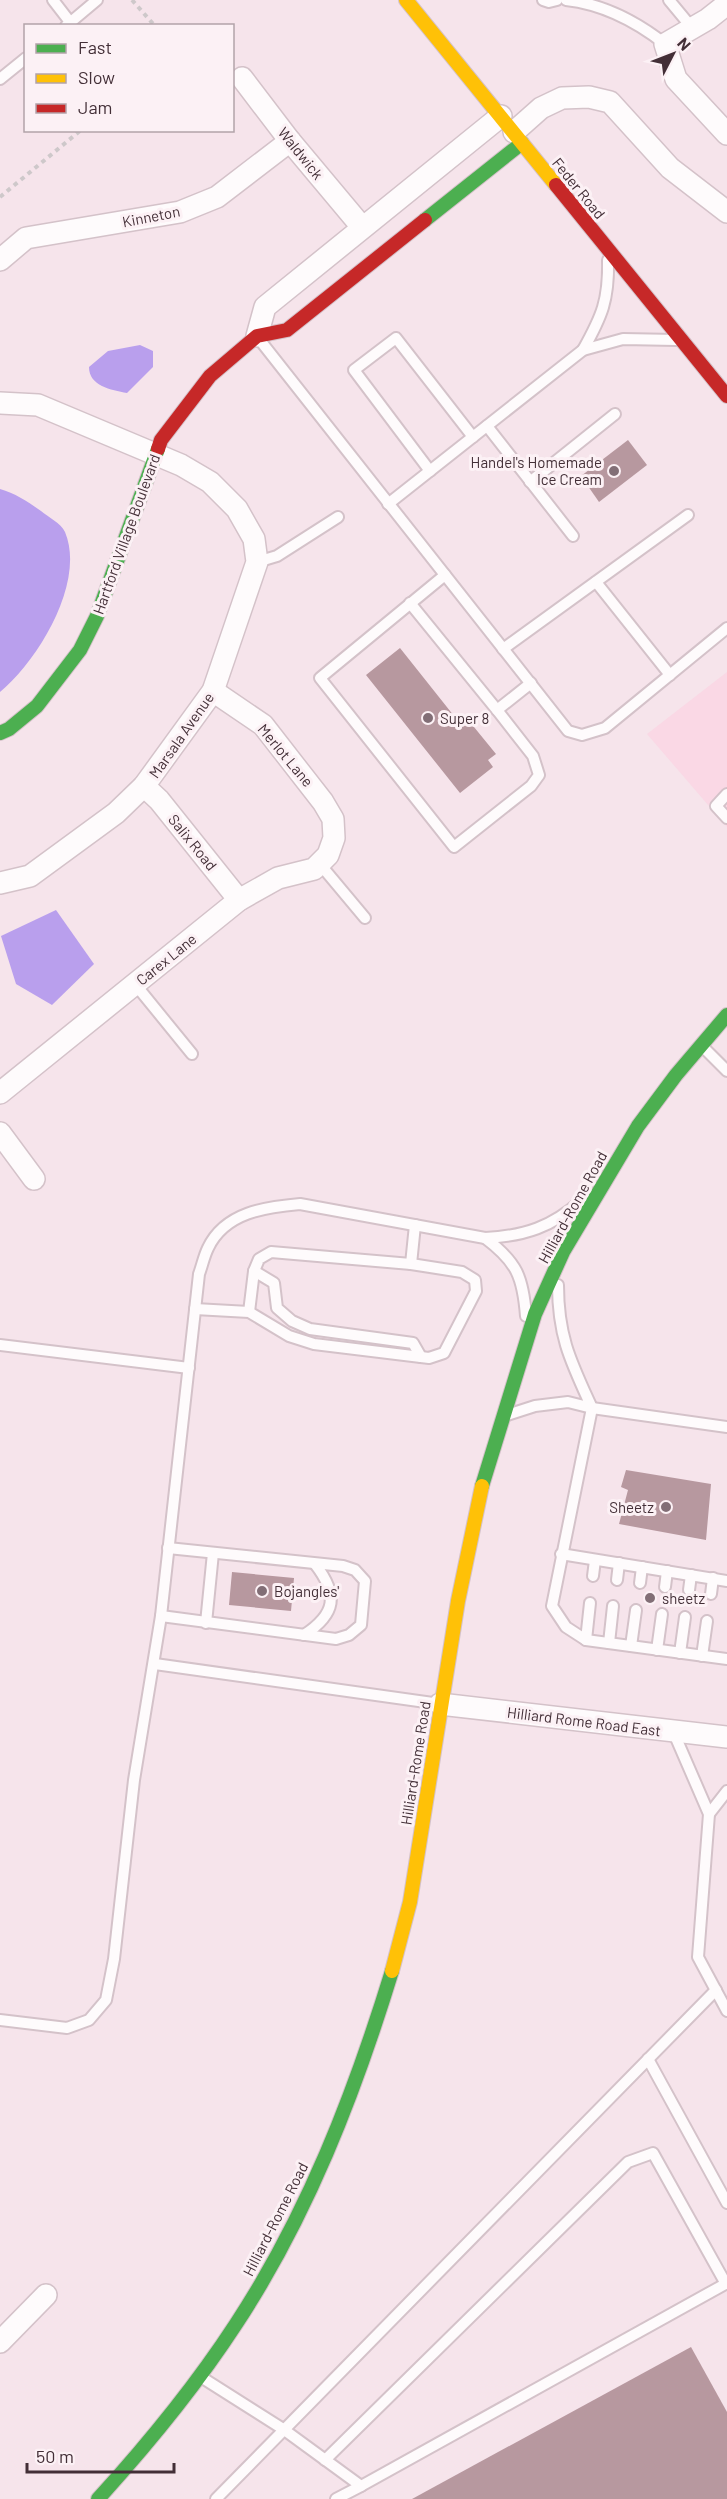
<svg xmlns="http://www.w3.org/2000/svg" width="727" height="2499" font-family="Barlow,sans-serif">
  <style>
    .built { fill: #fad8e5 }
    .water { fill: #b99fed }
    .building { fill: #b7989f }
    .lines { fill: none; stroke-linecap: round; stroke-linejoin: round }
    .lane-casing { stroke: #d4c2c9; stroke-width: 14 }
    .street-casing { stroke: #d4c2c9; stroke-width: 24 }
    .fast-casing { stroke: #d4c2c9; stroke-width: 16 }
    .slow-casing { stroke: #d4c2c9; stroke-width: 16 }
    .jam-casing { stroke: #d4c2c9; stroke-width: 16 }
    .path { stroke: #cec8ca; stroke-width: 4; stroke-dasharray: 4.5 4.5; stroke-linecap: butt }
    .lane { stroke: #fefbfc; stroke-width: 10 }
    .street { stroke: #fefbfc; stroke-width: 21 }
    .fast { stroke: #4caf50; stroke-width: 14 }
    .slow { stroke: #ffc107; stroke-width: 14 }
    .jam { stroke: #c62828; stroke-width: 14 }
    .poi-dot { fill: #826e76; stroke: #fcf1f5; stroke-width: 2 }
    .labels { text-anchor: middle; dominant-baseline: central; stroke-width: 6; stroke-linejoin: round; paint-order: stroke }
    .street-label { font-size: 15px; fill: #432f37; stroke: #fcf1f5 }
    .poi-label { font-size: 15px; fill: #432f37; stroke: #fcf1f5; text-anchor: start }
  </style>
  <rect width="100%" height="100%" fill="#f6e4eb"/>
  <!-- built -->
  <polygon class="built" points="727,672 727,827 647,734"/>
  <!-- water -->
  <g class="water">
    <path d="M 140,345 L 153,351 L 153,367 L 127,393 C 111,390 89,386 89,367 L 108,351 Z"/>
    <path d="M 0,489 C 15,493 28,502 41,511 C 48,517 61,523 65,532 C 86,582 38,661 0,692 Z"/>
    <polygon points="56,910 94,964 52,1005 16,984 1,936"/>
  </g>
  <!-- building -->
  <g class="building">
    <polygon points="628,440 647,465 599,502 581,476"/>
    <polygon points="400,648 458,721 465,716 496,754 488,760 493,767 460,793 366,675"/>
    <polygon points="626,1470 711,1484 706,1540 619,1524 628,1490 621,1487"/>
    <polygon points="232,1572 294,1578 291,1611 229,1605"/>
    <polygon points="691,2347 727,2412 727,2499 412,2499"/>
  </g>
  <g class="lines">
    <defs>
      <g id="lane">
        <polyline points="53,0 70,22"/>
        <polyline points="543,0 549,2 557,0"/>
        <path d="M 566,0 C 602,4 637,22 665,44"/>
        <polyline points="669,0 693,29"/>
        <polyline points="66,26 97,0"/>
        <polyline points="0,79 26,58"/>
        <polyline points="259,339 568,731 582,735 605,728 727,628"/>
        <path d="M 583,350 C 602,316 609,300 608,260"/>
        <polyline points="487,426 573,536"/>
        <polyline points="430,471 354,370 396,338 473,437"/>
        <polyline points="530,482 615,414"/>
        <polyline points="388,504 583,350 623,339 676,340"/>
        <polyline points="257,562 277,556 338,517"/>
        <polyline points="445,575 320,678 454,847 531,786 539,775 533,756 497,710 531,683"/>
        <polyline points="596,582 670,675"/>
        <polyline points="410,603 497,710"/>
        <polyline points="503,649 688,515"/>
        <polyline points="727,794 716,806 727,818"/>
        <polyline points="319,863 365,918"/>
        <polyline points="135,984 192,1054"/>
        <polyline points="702,1046 727,1071"/>
        <path d="M 485,1238 C 517,1262 523,1277 526,1316"/>
        <polyline points="411,1264 415,1225"/>
        <polyline points="254,1271 274,1283 277,1308 292,1321 310,1329 413,1343 421,1357"/>
        <polyline points="195,1309 249,1312 289,1336 314,1344 429,1358 444,1353 476,1291 475,1280 462,1272 411,1264 271,1252 259,1259 254,1271 249,1312"/>
        <polyline points="0,1345 189,1368"/>
        <path d="M 507,1415 L 535,1406 L 568,1402 L 592,1408 C 571,1362 558,1337 558,1285"/>
        <polyline points="727,1427 592,1408 552,1606 566,1627 586,1640 727,1659"/>
        <polyline points="561,1554 727,1581"/>
        <polyline points="593,1576 595,1560"/>
        <polyline points="617,1580 619,1563"/>
        <polyline points="640,1583 642,1567"/>
        <polyline points="665,1587 667,1571"/>
        <polyline points="689,1590 691,1575"/>
        <polyline points="711,1594 713,1578"/>
        <polyline points="161,1616 336,1639 349,1635 361,1625 365,1581 355,1570 343,1566 168,1548"/>
        <polyline points="206,1623 213,1553"/>
        <path d="M 304,1635 C 336,1614 339,1595 315,1564"/>
        <polyline points="586,1640 590,1603"/>
        <polyline points="609,1643 613,1606"/>
        <polyline points="631,1646 636,1610"/>
        <polyline points="657,1650 662,1614"/>
        <polyline points="680,1653 685,1617"/>
        <polyline points="702,1656 707,1621"/>
        <polyline points="155,1664 440,1704"/>
        <polyline points="673,1731 709,1814 698,1957 727,2011"/>
        <polyline points="709,1814 727,1791"/>
        <path d="M 0,2020 L 67,2028 L 89,2020 L 106,2000 L 114,1959 L 134,1780 L 161,1616 L 199,1274 C 202,1266 204,1256 208,1248 C 225,1212 266,1207 300,1204 L 485,1238 C 525,1236 552,1227 582,1200"/>
        <polyline points="648,2059 727,2203"/>
        <polyline points="201,2377 283,2429 361,2486 336,2499"/>
        <polyline points="325,2460 628,2162 653,2153 726,2284"/>
        <polyline points="361,2486 727,2283"/>
        <polyline points="216,2499 716,1990"/>
      </g>
      <g id="street">
        <polyline points="727,4 708,19 665,44 676,79 727,134"/>
        <polyline points="242,78 290,141 362,227"/>
        <polyline points="514,132 541,108 562,98 589,97 610,102 670,168 727,212"/>
        <polyline points="0,260 26,238 180,212 217,197 290,141"/>
        <polyline points="257,336 265,307 501,116"/>
        <polyline points="0,403 38,405 181,465 210,482 237,509 254,539 257,562 213,691 144,786 116,813 30,876 0,883"/>
        <polyline points="144,786 159,800 239,900"/>
        <polyline points="0,1093 239,900 278,878 314,869 328,855 334,838 333,819 323,802 263,725 213,691"/>
        <polyline points="0,1133 34,1179"/>
        <polyline points="440,1704 727,1737"/>
        <polyline points="0,2342 46,2295"/>
      </g>
      <g id="fast">
        <polyline points="425,220 522,143"/>
        <polyline points="0,733 9,729 37,706 80,650 97,616 158,449"/>
        <polyline points="482,1486 535,1314 563,1252 638,1126 676,1075 727,1015"/>
        <path d="M 98,2499 C 148,2444 195,2387 236,2324 C 307,2216 354,2095 392,1971"/>
      </g>
      <g id="slow">
        <polyline points="406,0 556,185"/>
        <polyline points="392,1971 410,1902 458,1601 482,1486"/>
      </g>
      <g id="jam">
        <polyline points="556,185 727,396"/>
        <polyline points="158,449 161,440 210,376 257,336 287,330 425,220"/>
      </g>
    </defs>
    <!-- lane casing -->
    <use href="#lane" class="lane-casing"/>
    <!-- street casing -->
    <use href="#street" class="street-casing"/>
    <!-- fast casing -->
    <use href="#fast" class="fast-casing"/>
    <!-- slow casing -->
    <use href="#slow" class="slow-casing"/>
    <!-- jam casing -->
    <use href="#jam" class="jam-casing"/>
    <!-- path -->
    <g class="path">
      <polyline points="132,0 155,26"/>
      <polyline points="0,197 81,130"/>
    </g>
    <!-- lane -->
    <use href="#lane" class="lane"/>
    <!-- street -->
    <use href="#street" class="street"/>
    <!-- fast -->
    <use href="#fast" class="fast"/>
    <!-- slow -->
    <use href="#slow" class="slow"/>
    <!-- jam -->
    <use href="#jam" class="jam"/>
  </g>
  <!-- markers -->
  <g class="poi-dot">
    <circle cx="614" cy="471" r="6"/>
    <circle cx="428" cy="718" r="6"/>
    <circle cx="666" cy="1507" r="6"/>
    <circle cx="262" cy="1591" r="6"/>
    <circle cx="650" cy="1598" r="6"/>
  </g>
  <g class="labels">
    <!-- street labels -->
    <g class="street-label">
      <text transform="translate(301 153) rotate(51)">Waldwick</text>
      <text transform="translate(579 188) rotate(51)">Feder Road</text>
      <text transform="translate(151 216) rotate(-11)">Kinneton</text>
      <text transform="translate(126 534) rotate(-70)">Hartford Village Boulevard</text>
      <text transform="translate(181 735) rotate(-55)">Marsala Avenue</text>
      <text transform="translate(286 755) rotate(50)">Merlot Lane</text>
      <text transform="translate(193 842) rotate(51)">Salix Road</text>
      <text transform="translate(166 959) rotate(-39)">Carex Lane</text>
      <text transform="translate(572 1207) rotate(-61)">Hilliard-Rome Road</text>
      <text transform="translate(584 1721) rotate(7)">Hilliard Rome Road East</text>
      <text transform="translate(415 1763) rotate(-81)">Hilliard-Rome Road</text>
      <text transform="translate(275 2219) rotate(-63)">Hilliard-Rome Road</text>
    </g>
    <!-- poi labels -->
    <g class="poi-label">
      <text x="602" y="462" text-anchor="end">Handel's Homemade<tspan x="602" dy="17">Ice Cream</tspan></text>
      <text x="440" y="718">Super 8</text>
      <text x="654" y="1507" text-anchor="end">Sheetz</text>
      <text x="274" y="1591">Bojangles'</text>
      <text x="662" y="1598">sheetz</text>
    </g>
  </g>
  <!-- legend -->
  <rect x="24" y="24" width="210" height="108" fill="#fcf1f5" stroke="#b2a3a9" stroke-width="1.5"/>
  <rect x="36" y="44" width="30" height="9" fill="#4caf50" stroke="#b2a3a9" stroke-width="1.5"/>
  <text x="78" y="54" font-size="18" fill="#432f37">Fast</text>
  <rect x="36" y="74" width="30" height="9" fill="#ffc107" stroke="#b2a3a9" stroke-width="1.5"/>
  <text x="78" y="84" font-size="18" fill="#432f37">Slow</text>
  <rect x="36" y="104" width="30" height="9" fill="#c62828" stroke="#b2a3a9" stroke-width="1.5"/>
  <text x="78" y="114" font-size="18" fill="#432f37">Jam</text>
  <!-- north arrow -->
  <g transform="translate(673 54) rotate(48)" stroke="#fcf1f5" stroke-width="4.5" paint-order="stroke">
  <path d="M0-4.5L10 22L0 15L-10 22Z" fill="#432f37"/>
  <text y="-9" font-size="16" font-weight="bold" text-anchor="middle" fill="#432f37">N</text>
  </g>
  <!-- scale -->
  <path d="M27 2463v9h147v-9" fill="none" stroke="#432f37" stroke-width="3"/>
  <text x="36" y="2463" font-size="18" fill="#432f37" stroke="#fcf1f5" stroke-width="4.5" paint-order="stroke">50 m</text>
</svg>
